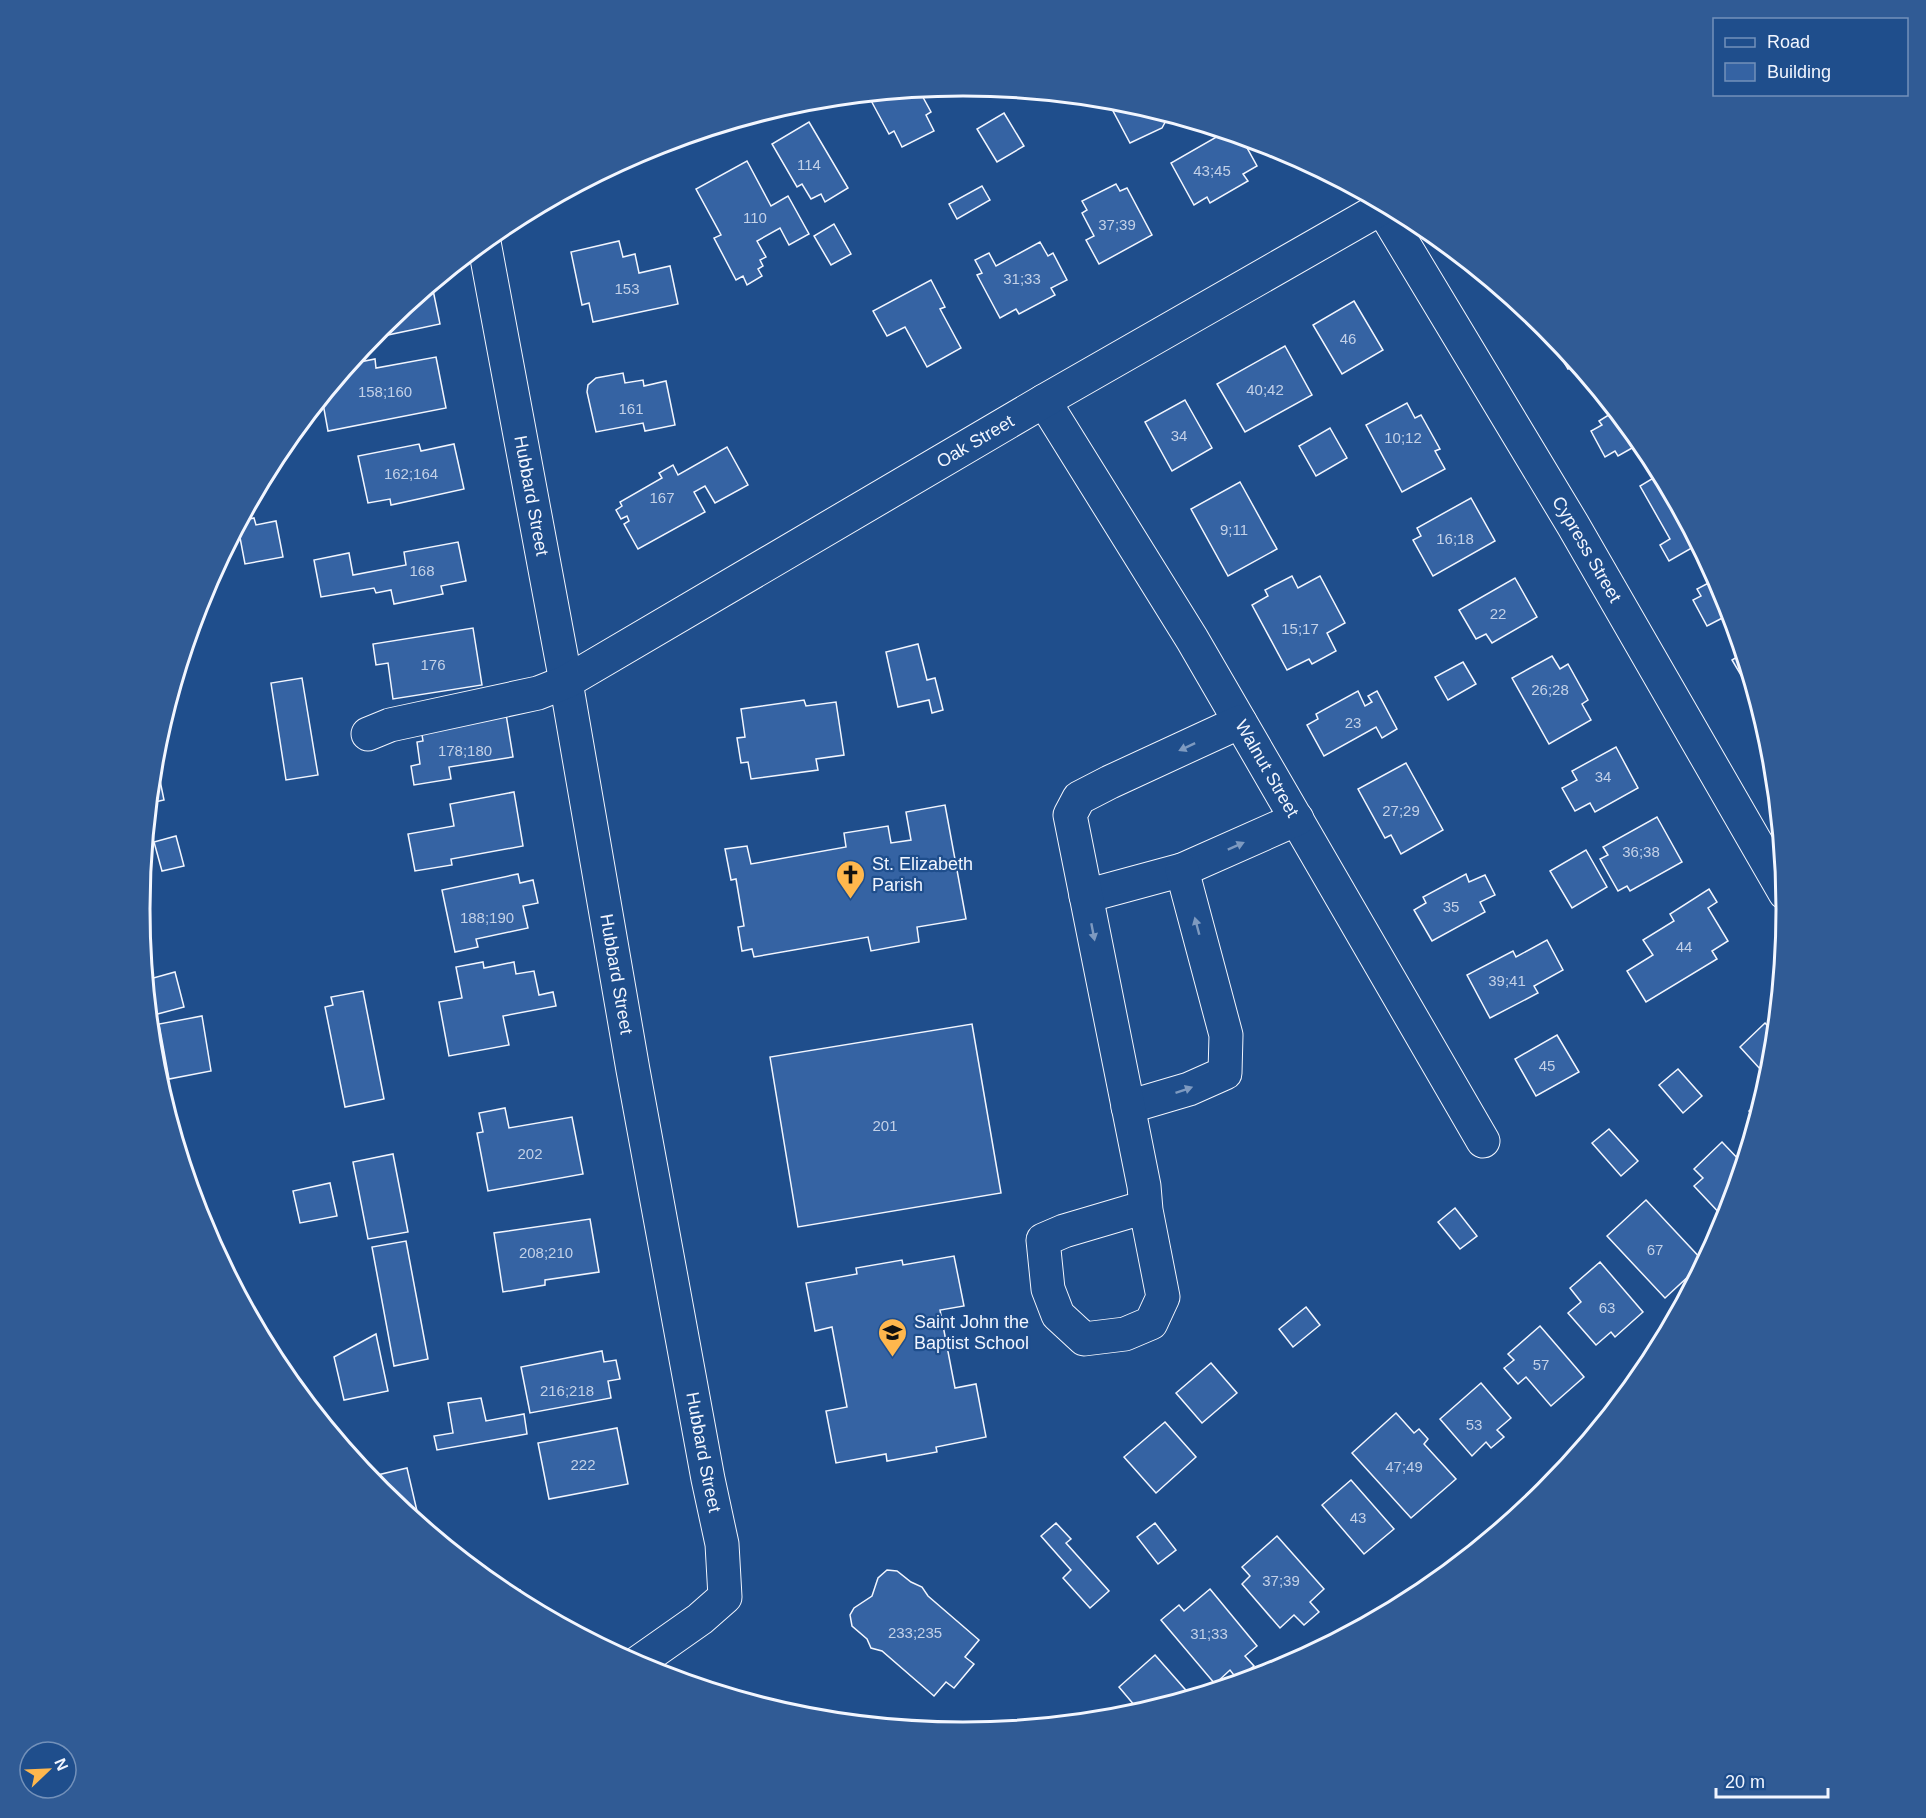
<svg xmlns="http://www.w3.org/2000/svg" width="1926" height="1818" font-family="Arial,sans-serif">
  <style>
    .building { fill: #3563a3; stroke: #f2f6ff; stroke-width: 1.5 }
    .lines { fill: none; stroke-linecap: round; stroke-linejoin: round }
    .minor-casing { stroke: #f2f6ff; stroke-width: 35 }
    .minor { stroke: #1f4e8c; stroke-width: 33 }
    .oneway { fill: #7e9ac0 }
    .labels { text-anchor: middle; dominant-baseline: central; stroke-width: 4.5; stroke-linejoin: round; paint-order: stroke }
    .number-label { font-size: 15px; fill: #c3d1e8 }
    .street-label { font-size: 18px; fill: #f2f6ff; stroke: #1f4e8c }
    .poi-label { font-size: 18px; fill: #f2f6ff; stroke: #1f4e8c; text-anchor: start }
    .rim { fill: none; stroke: #f2f6ff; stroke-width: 3 }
  </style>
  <rect width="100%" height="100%" fill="#1f4e8c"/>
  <!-- building -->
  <g class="building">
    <polygon points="919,90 931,112 926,115 934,131 902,147 894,131 889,134 868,95"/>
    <polygon points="1125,102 1169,115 1162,128 1130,143 1112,109"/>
    <polygon points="1004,113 1024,146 997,162 977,129"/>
    <polygon points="809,122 848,188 825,202 821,194 811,199 802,184 797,187 772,144"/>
    <polygon points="1225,132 1241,137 1257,166 1243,174 1248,181 1210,203 1207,197 1194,205 1171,163"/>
    <polygon points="747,161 771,206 788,196 809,234 789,245 780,228 757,241 766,257 760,260 763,266 758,269 762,276 747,285 743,276 736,280 714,238 721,235 696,189"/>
    <polygon points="1116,184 1120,191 1127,188 1152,235 1099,264 1086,240 1094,236 1082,213 1087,210 1082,201"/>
    <polygon points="982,186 990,200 957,219 949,204"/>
    <polygon points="834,224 851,254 831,265 814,236"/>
    <polygon points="619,241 623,257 635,254 639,273 670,266 678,304 593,322 589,303 582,305 571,252"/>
    <polygon points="1040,242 1048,256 1053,253 1067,280 1051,288 1055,295 1019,314 1016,309 1000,318 977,275 982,273 975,260 989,253 996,266"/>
    <polygon points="931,280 945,307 940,309 961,348 927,367 905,327 887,336 873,311"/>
    <polygon points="435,282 437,289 433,290 440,324 383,336 381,326"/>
    <polygon points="1354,301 1383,350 1342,374 1313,325"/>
    <polygon points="1554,337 1589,380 1584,383 1575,366 1568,369 1550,339"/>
    <polygon points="1285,346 1312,395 1245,432 1217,384"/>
    <polygon points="436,357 446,408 328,431 322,398 334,383 340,382 340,377 350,364 375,359 376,368"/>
    <polygon points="623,373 625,383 643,380 644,386 666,381 675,425 645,431 643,423 596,432 587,392 588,385 596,378"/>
    <polygon points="1185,400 1212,448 1172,471 1145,422"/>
    <polygon points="1407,403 1415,418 1421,415 1440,449 1435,451 1445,469 1402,492 1366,425"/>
    <polygon points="1615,411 1641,443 1618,456 1615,451 1605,457 1591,431 1602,425 1599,421"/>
    <polygon points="1330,428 1347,458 1316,476 1299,446"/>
    <polygon points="419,444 421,451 454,444 464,489 391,505 390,499 368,503 358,456"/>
    <polygon points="727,447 748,485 715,503 705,486 694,492 705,512 638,549 624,524 629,521 627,516 621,519 616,510 622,506 620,502 662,478 659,473 673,465 678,475"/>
    <polygon points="1660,474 1697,545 1669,561 1660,545 1670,539 1640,486"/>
    <polygon points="1240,482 1277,549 1228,576 1191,509"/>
    <polygon points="1471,498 1495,541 1433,576 1413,540 1421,536 1417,528"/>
    <polygon points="254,518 256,525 276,521 283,557 245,564 238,527 241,521"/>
    <polygon points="458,542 466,581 441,586 443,594 394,604 391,590 376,593 374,588 321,597 314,560 349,553 353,575 406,565 404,552"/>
    <polygon points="1292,576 1298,588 1320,576 1345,623 1327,633 1336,651 1312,664 1309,659 1287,670 1252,605 1268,596 1265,590"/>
    <polygon points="1515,578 1537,617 1492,643 1486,634 1476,639 1459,610"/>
    <polygon points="1716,579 1724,594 1730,614 1707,626 1693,600 1701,596 1697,589"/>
    <polygon points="473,628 482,685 393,699 388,663 376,665 373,644"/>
    <polygon points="918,644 927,680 935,678 943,710 932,713 929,700 898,707 886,652"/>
    <polygon points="1742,654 1750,679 1745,682 1732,660"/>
    <polygon points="1552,656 1560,669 1568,664 1588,700 1582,704 1591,720 1549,744 1512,678"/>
    <polygon points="1463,662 1476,684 1448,700 1435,677"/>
    <polygon points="302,678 318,775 286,780 271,683"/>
    <polygon points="1358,691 1365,706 1372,702 1368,696 1377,691 1397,729 1382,738 1376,727 1324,756 1307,725 1318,719 1316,714"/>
    <polygon points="804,700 806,706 836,702 844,755 816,759 818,770 751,779 748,762 741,763 737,738 745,737 741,709"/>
    <polygon points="505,708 513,757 449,767 451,779 414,785 411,766 420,764 417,742 423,741 420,723"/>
    <polygon points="1616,747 1638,788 1595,812 1590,803 1575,811 1562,788 1577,780 1572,771"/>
    <polygon points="156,761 164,800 150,803 154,762"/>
    <polygon points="1406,763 1443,830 1401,854 1391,835 1385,838 1358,789"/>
    <polygon points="514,792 523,846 451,859 452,865 415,871 408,834 454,826 450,804"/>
    <polygon points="945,805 966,919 917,927 919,942 871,951 868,937 754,957 752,949 742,951 738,927 744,926 736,879 731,880 725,849 747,846 751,864 846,847 844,833 888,826 891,843 911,840 906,812"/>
    <polygon points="1657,817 1682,862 1630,891 1627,886 1618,891 1600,859 1608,855 1603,847"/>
    <polygon points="176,836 184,866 162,871 154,842"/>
    <polygon points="1586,850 1607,887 1572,908 1550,871"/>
    <polygon points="518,874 520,883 533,880 538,903 523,906 528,928 476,939 478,947 455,952 442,890"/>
    <polygon points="1466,874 1469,882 1485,875 1495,895 1480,902 1485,912 1432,941 1414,910 1426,903 1423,897"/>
    <polygon points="1709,889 1717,902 1708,908 1728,941 1712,951 1717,959 1646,1002 1627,971 1653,955 1643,940 1674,921 1670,914"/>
    <polygon points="1547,940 1563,970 1534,986 1538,993 1490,1018 1467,975 1513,951 1516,957"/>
    <polygon points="483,962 484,968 514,962 516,974 534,971 539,995 553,992 556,1006 503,1016 509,1045 449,1056 439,1002 462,998 456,967"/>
    <polygon points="175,972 184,1007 150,1016 146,980"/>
    <polygon points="363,991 384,1099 345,1107 325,1007 333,1005 331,997"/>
    <polygon points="202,1016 211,1071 169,1079 159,1024"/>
    <polygon points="1765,1023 1774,1033 1772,1061 1761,1070 1740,1047"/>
    <polygon points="972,1024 1001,1193 798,1227 770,1057"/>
    <polygon points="1557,1035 1579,1072 1536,1096 1515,1059"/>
    <polygon points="1678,1069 1702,1096 1683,1113 1659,1085"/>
    <polygon points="1761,1100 1756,1119 1749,1111"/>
    <polygon points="505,1108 509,1128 572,1117 583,1174 488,1191 477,1133 483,1132 479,1113"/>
    <polygon points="1609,1129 1638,1161 1621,1176 1592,1143"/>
    <polygon points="1722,1142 1742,1163 1725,1219 1694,1186 1703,1178 1694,1169"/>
    <polygon points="393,1154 408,1232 368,1239 353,1162"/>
    <polygon points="330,1183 337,1216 300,1223 293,1191"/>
    <polygon points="1646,1200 1704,1262 1665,1298 1607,1236"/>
    <polygon points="1455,1208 1477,1236 1460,1249 1438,1222"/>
    <polygon points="590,1219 599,1272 545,1280 545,1285 503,1292 494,1233"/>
    <polygon points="406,1241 428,1359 394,1366 372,1247"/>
    <polygon points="954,1256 964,1306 940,1310 955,1388 976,1384 986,1437 936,1447 937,1452 887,1461 886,1454 836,1463 826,1411 847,1407 832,1327 815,1331 806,1283 857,1274 856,1268 902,1260 903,1265"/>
    <polygon points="1600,1262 1643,1312 1615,1337 1611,1332 1596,1345 1568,1313 1581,1302 1570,1288"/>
    <polygon points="1306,1307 1320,1325 1293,1347 1279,1329"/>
    <polygon points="1540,1326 1584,1377 1551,1406 1526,1377 1518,1384 1504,1368 1514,1360 1508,1354"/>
    <polygon points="376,1334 388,1391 344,1400 334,1357"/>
    <polygon points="602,1351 604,1362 616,1360 620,1379 608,1381 611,1398 530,1413 521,1367"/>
    <polygon points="1211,1363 1237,1393 1202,1423 1176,1393"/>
    <polygon points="1481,1383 1511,1418 1497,1430 1504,1437 1491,1448 1486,1442 1472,1456 1440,1419"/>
    <polygon points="481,1398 486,1421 524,1414 527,1434 437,1450 434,1436 453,1433 448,1403"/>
    <polygon points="1396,1413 1414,1433 1419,1429 1428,1439 1424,1444 1456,1479 1411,1518 1352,1453"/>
    <polygon points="1165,1422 1196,1457 1156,1493 1124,1457"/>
    <polygon points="617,1428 628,1484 549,1499 538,1443"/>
    <polygon points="407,1468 420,1524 380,1491 369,1477"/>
    <polygon points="1351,1480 1394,1529 1364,1554 1322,1505"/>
    <polygon points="1056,1523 1071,1539 1066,1543 1109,1591 1090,1608 1063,1578 1071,1570 1041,1536"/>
    <polygon points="1155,1523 1176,1550 1158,1564 1137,1537"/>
    <polygon points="1277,1536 1324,1589 1310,1602 1319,1612 1304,1625 1294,1615 1280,1628 1242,1584 1250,1576 1242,1567"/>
    <polygon points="887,1570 897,1571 911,1582 922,1587 928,1596 979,1640 965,1657 974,1664 954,1688 946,1682 934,1696 882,1651 871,1648 867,1639 852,1626 850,1615 854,1608 872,1596 878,1578"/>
    <polygon points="1210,1589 1257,1646 1245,1656 1254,1666 1237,1679 1230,1670 1215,1684 1161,1620 1179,1605 1184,1611"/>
    <polygon points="520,1590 524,1603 506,1594"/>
    <polygon points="1155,1655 1191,1696 1140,1712 1119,1687"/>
  </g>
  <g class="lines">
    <defs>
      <g id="minor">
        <path id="s1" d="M 1382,208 L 1573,525 L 1785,893"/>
        <path id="s2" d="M 484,242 L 566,682 L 633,1070 L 708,1479 L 722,1544 L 725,1597 L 700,1619 L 636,1664"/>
        <path id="s3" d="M 1044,401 L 1192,639 L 1483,1141"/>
        <path id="s4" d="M 368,734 L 390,725 L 538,693 L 566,682 L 1044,401 L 1385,206"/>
        <polyline points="1086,896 1182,870 1297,819"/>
        <polyline points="1128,1107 1189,1089 1225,1073 1226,1035 1182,870"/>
        <polyline points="1146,1210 1135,1210 1064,1231 1043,1240 1048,1289 1058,1315 1084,1339 1125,1334 1151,1323 1163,1297 1146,1210 1144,1186 1070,815 1079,798 1110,782 1240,722"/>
      </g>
    </defs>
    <!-- minor casing -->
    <use href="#minor" class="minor-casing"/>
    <!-- minor -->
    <use href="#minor" class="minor"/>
  </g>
  <!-- one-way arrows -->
  <defs><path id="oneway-solid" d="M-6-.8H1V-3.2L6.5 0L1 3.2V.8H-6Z" transform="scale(1.5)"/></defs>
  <g class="oneway">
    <use href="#oneway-solid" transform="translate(1187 747) rotate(155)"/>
    <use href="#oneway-solid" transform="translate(1236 846) rotate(-24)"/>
    <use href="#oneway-solid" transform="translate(1197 926) rotate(-105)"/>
    <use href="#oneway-solid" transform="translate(1093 932) rotate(79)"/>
    <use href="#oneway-solid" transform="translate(1184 1090) rotate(-19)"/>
  </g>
  <!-- icons -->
  <defs>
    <symbol id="church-pin" viewBox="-11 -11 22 30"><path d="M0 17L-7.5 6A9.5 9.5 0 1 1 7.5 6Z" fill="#ffb74d" stroke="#1f4e8c"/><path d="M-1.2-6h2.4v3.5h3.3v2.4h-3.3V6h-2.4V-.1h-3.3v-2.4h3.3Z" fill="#111"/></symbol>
    <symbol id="school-pin" viewBox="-11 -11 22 30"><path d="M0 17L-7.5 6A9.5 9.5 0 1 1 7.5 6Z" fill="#ffb74d" stroke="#1f4e8c"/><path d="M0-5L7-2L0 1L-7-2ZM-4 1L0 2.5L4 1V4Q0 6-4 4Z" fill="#111"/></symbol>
  </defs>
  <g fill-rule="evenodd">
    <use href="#church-pin" x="834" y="858" width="33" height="45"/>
    <use href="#school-pin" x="876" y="1316" width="33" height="45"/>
  </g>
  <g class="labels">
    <!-- number labels -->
    <g class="number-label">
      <text x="809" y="164">114</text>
      <text x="1212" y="170">43;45</text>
      <text x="755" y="217">110</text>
      <text x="1117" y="224">37;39</text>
      <text x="1022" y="278">31;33</text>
      <text x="627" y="288">153</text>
      <text x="1348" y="338">46</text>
      <text x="1265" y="389">40;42</text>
      <text x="385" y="391">158;160</text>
      <text x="631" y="408">161</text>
      <text x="1179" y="435">34</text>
      <text x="1403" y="437">10;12</text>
      <text x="411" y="473">162;164</text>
      <text x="662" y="497">167</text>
      <text x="1234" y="529">9;11</text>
      <text x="1455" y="538">16;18</text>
      <text x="422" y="570">168</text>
      <text x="1498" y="613">22</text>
      <text x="1300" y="628">15;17</text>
      <text x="433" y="664">176</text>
      <text x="1550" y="689">26;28</text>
      <text x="1353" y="722">23</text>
      <text x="465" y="750">178;180</text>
      <text x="1603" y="776">34</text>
      <text x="1401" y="810">27;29</text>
      <text x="1641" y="851">36;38</text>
      <text x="1451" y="906">35</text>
      <text x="487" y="917">188;190</text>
      <text x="1684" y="946">44</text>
      <text x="1507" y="980">39;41</text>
      <text x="1547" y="1065">45</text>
      <text x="885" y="1125">201</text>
      <text x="530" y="1153">202</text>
      <text x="1655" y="1249">67</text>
      <text x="546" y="1252">208;210</text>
      <text x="1607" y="1307">63</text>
      <text x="1541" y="1364">57</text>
      <text x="567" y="1390">216;218</text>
      <text x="1474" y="1424">53</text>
      <text x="583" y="1464">222</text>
      <text x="1404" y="1466">47;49</text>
      <text x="1358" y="1517">43</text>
      <text x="1281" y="1580">37;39</text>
      <text x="915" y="1632">233;235</text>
      <text x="1209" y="1633">31;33</text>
    </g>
    <!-- street labels -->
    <g class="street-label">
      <text stroke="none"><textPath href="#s4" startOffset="680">Oak Street</textPath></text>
      <text stroke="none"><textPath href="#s2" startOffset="258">Hubbard Street</textPath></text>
      <text stroke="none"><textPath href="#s1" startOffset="398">Cypress Street</textPath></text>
      <text stroke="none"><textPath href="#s3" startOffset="430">Walnut Street</textPath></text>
      <text stroke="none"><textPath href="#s2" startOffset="744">Hubbard Street</textPath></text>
      <text stroke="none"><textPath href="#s2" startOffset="1230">Hubbard Street</textPath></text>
    </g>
    <!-- poi labels -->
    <g class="poi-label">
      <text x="872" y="864">St. Elizabeth<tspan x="872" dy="21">Parish</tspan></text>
      <text x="914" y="1322">Saint John the<tspan x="914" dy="21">Baptist School</tspan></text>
    </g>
  </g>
  <!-- crop -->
  <path d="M0 0H1926V1818H0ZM150 909a813 813 0 1 1 1626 0a813 813 0 1 1-1626 0Z" fill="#305b95" fill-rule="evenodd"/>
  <path class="rim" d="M150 909a813 813 0 1 1 1626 0a813 813 0 1 1-1626 0Z"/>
  <!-- legend -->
  <rect x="1713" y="18" width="195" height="78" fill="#1f4e8c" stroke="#7391ba" stroke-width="1.5"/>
  <rect x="1725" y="38" width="30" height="9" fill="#1f4e8c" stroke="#7391ba" stroke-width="1.5"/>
  <text x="1767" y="48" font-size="18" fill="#f2f6ff">Road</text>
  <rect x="1725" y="63" width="30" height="18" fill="#3563a3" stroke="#7391ba" stroke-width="1.5"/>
  <text x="1767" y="78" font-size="18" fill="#f2f6ff">Building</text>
  <!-- north arrow -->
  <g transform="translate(48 1770) rotate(67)"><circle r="28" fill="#1f4e8c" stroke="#7391ba" stroke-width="1.5"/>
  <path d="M0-4.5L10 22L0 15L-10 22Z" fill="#ffb74d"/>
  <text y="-9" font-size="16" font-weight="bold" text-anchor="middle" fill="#f2f6ff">N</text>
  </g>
  <!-- scale -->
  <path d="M1716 1788v9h112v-9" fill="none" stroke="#f2f6ff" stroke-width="3"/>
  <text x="1725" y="1788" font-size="18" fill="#f2f6ff" stroke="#1f4e8c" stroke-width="4.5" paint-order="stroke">20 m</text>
</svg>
